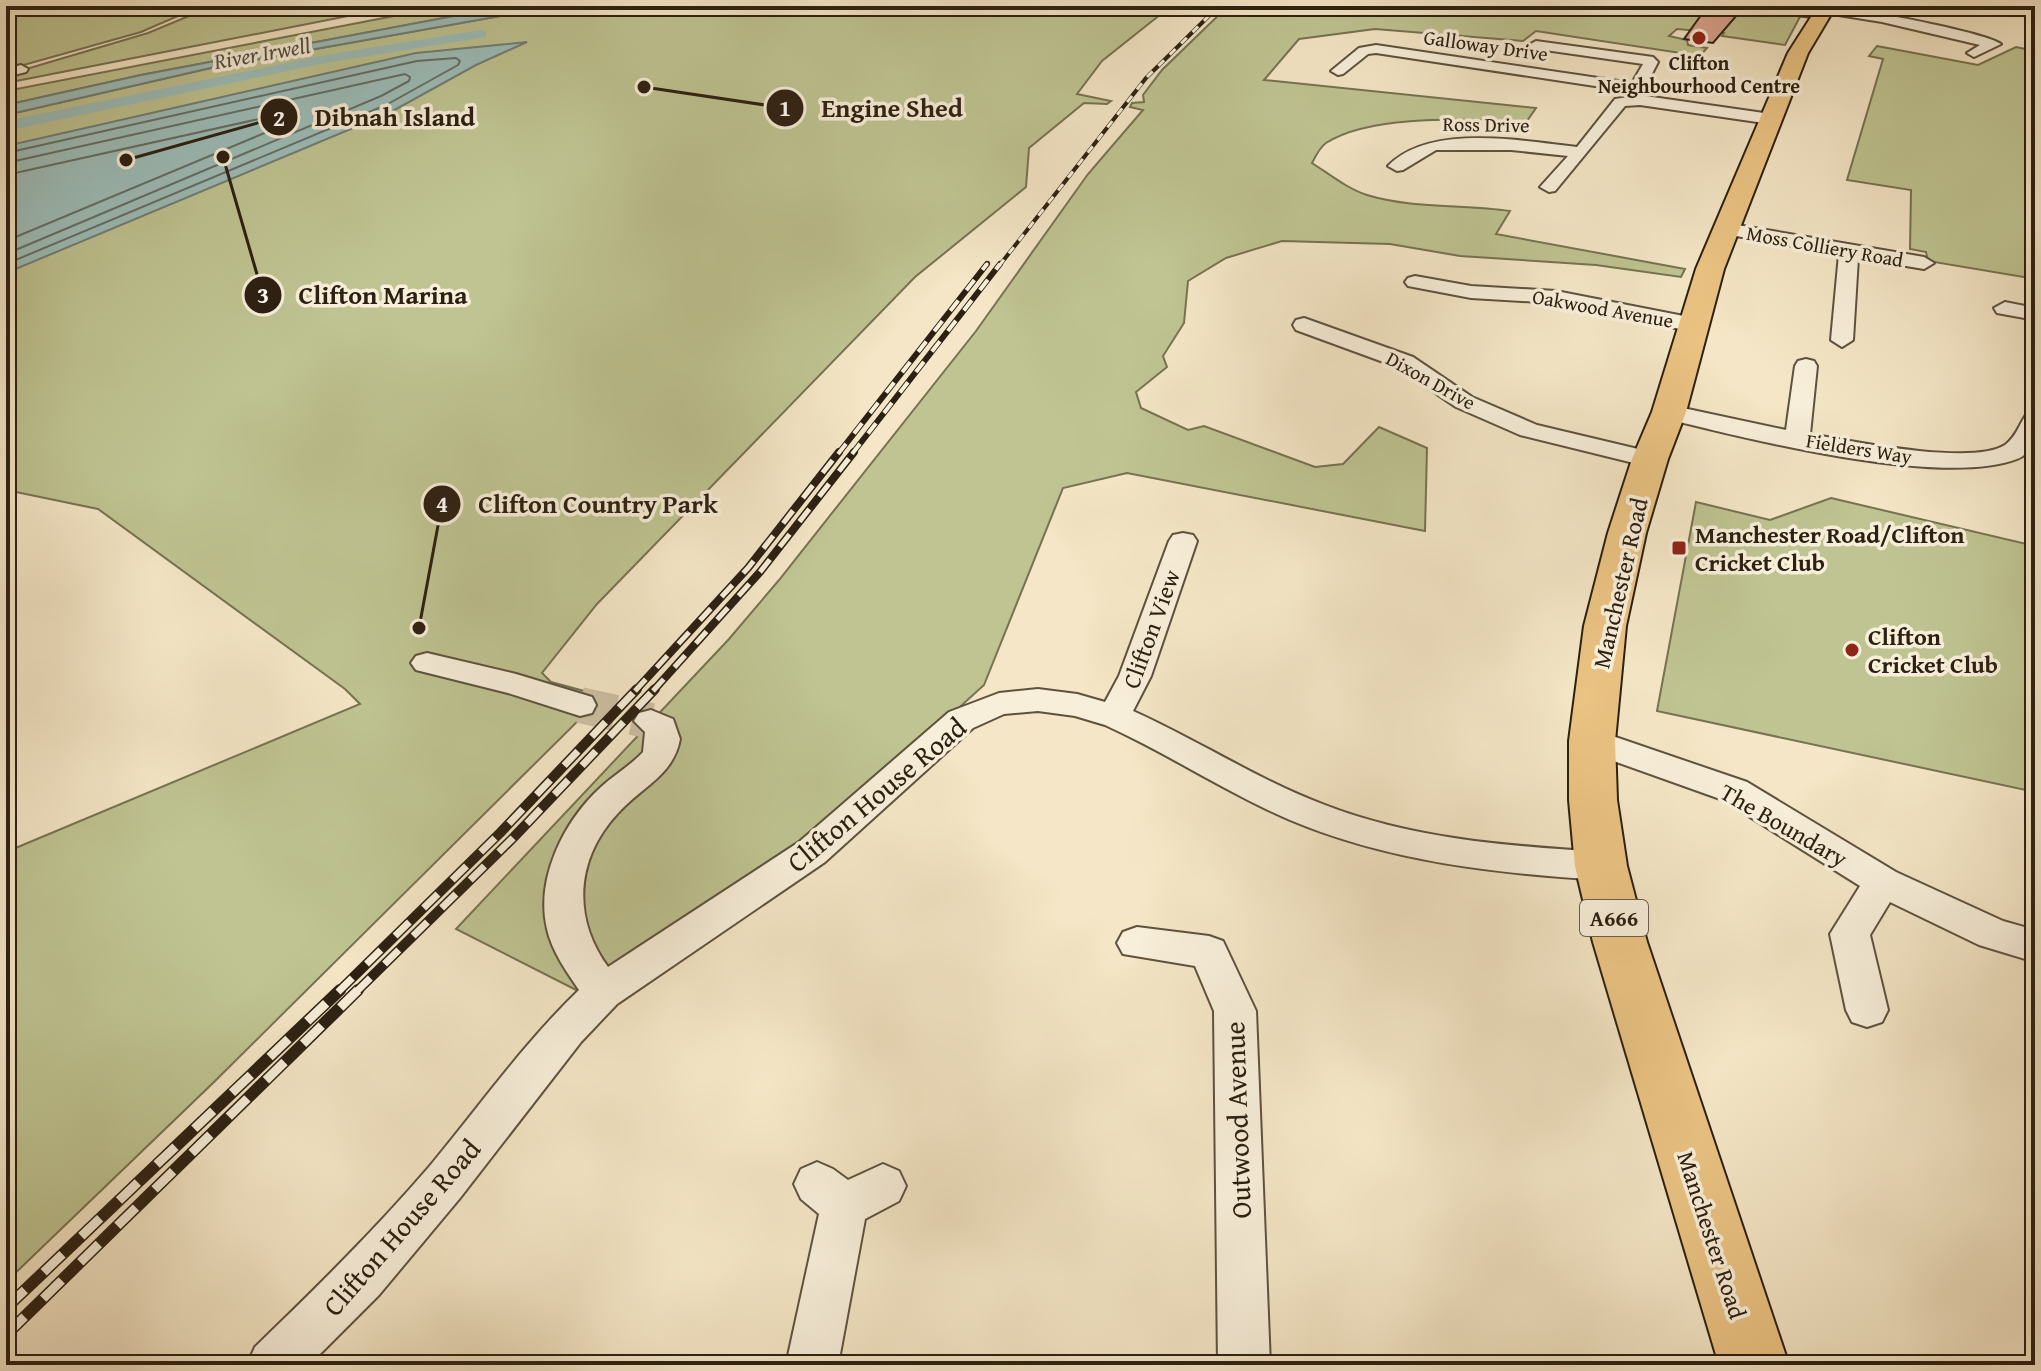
<svg xmlns="http://www.w3.org/2000/svg" width="2041" height="1371" font-family="'Gentium Book Plus',serif">
  <style>
    .green { fill: #bfc492; stroke: #767252; stroke-width: 2 }
    .water { fill: #9dbeba; stroke: #707f77; stroke-width: 2 }
    .lines { fill: none; stroke-linecap: round; stroke-linejoin: round }
    .shore { stroke: #646f66; stroke-width: 2 }
    .canal { fill: #9dbeba; fill-rule: evenodd }
    .building { fill: #dba48f; stroke: #2c2012; stroke-width: 2 }
    .minor-tunnel { stroke: #ccbea2; stroke-width: 36; stroke-dasharray: 36 18; stroke-linecap: butt }
    .minor-casing { stroke: #5e523f; stroke-width: 4 }
    .primary-casing { stroke: #2c2012; stroke-width: 4 }
    .minor { fill: #f8efda; fill-rule: evenodd }
    .primary { fill: #eac383; fill-rule: evenodd }
    .rail-far4-casing { stroke: #2c2012; stroke-width: 4 }
    .rail-far3-casing { stroke: #2c2012; stroke-width: 6 }
    .rail-far2-casing { stroke: #2c2012; stroke-width: 8 }
    .rail-far1-casing { stroke: #2c2012; stroke-width: 10 }
    .rail-casing { stroke: #2c2012; stroke-width: 12 }
    .rail-far4 { stroke: #f8efda; stroke-width: 3; stroke-dasharray: 8; stroke-linecap: butt }
    .rail-far3 { stroke: #f8efda; stroke-width: 4; stroke-dasharray: 13; stroke-linecap: butt }
    .rail-far2 { stroke: #f8efda; stroke-width: 5; stroke-dasharray: 16; stroke-linecap: butt }
    .rail-far1 { stroke: #f8efda; stroke-width: 7; stroke-dasharray: 20; stroke-linecap: butt }
    .rail { stroke: #f8efda; stroke-width: 9; stroke-dasharray: 26; stroke-linecap: butt }
    .poi-dot { fill: #8f2418; stroke: #f8efda; stroke-width: 3 }
    .labels { text-anchor: middle; dominant-baseline: central; stroke-width: 7; stroke-linejoin: round; paint-order: stroke }
    .far-street-label { font-size: 20px; fill: #2c2012; stroke: #f8efda }
    .far-poi-label { font-size: 20px; font-weight: bold; fill: #2c2012; stroke: #f8efda }
    .far-water-label { font-size: 22px; font-style: italic; fill: #4e4f44; stroke: #f8efda }
    .shield { fill: #f8efda; stroke: #695e4e; stroke-width: 2 }
    .shield-label { font-size: 22px; font-weight: bold; fill: #2c2012 }
    .poi-label { font-size: 24px; font-weight: bold; fill: #2c2012; stroke: #f8efda; text-anchor: start }
    .street-label { font-size: 24px; fill: #2c2012; stroke: #f8efda }
    .near-street-label { font-size: 28px; fill: #2c2012; stroke: #f8efda }
    .leader { fill: none; stroke: #2c2012; stroke-width: 3 }
    .callout-dot { fill: #2c2012; stroke: #f8efda; stroke-width: 3 }
    .mark-label { font-size: 24px; text-anchor: middle; font-weight: bold; fill: #fff }
    .callout-label { font-size: 26px; text-anchor: middle; font-weight: bold; fill: #2c2012; stroke: #f8efda; stroke-width: 7; stroke-linejoin: round; paint-order: stroke }
  </style>
  <rect width="100%" height="100%" fill="#f4e6c6"/>
  <filter id="stains"><feTurbulence type="fractalNoise" baseFrequency=".0025" numOctaves="4"/><feColorMatrix values="0 0 0 0 .2 0 0 0 0 .09 0 0 0 0 .02 0 0 0 .5 -.17"/></filter>
  <radialGradient id="worn" r=".72"><stop offset=".6" stop-color="#630" stop-opacity="0"/><stop offset="1" stop-color="#630" stop-opacity=".3"/></radialGradient>
  <!-- green -->
  <g class="green">
    <polygon points="6,6 201,6 141,32 6,70"/>
    <polygon points="213,6 399,6 6,83 6,75 148,33"/>
    <polygon points="446,6 507,6 141,75 6,105 6,91"/>
    <polygon points="556,6 1171,6 1102,61 1077,94 1111,101 1107,104 1084,103 1029,148 1026,187 915,277 597,604 542,673 551,682 603,696 213,1083 6,1282 6,852 360,704 345,689 98,509 6,490 6,115 215,67"/>
    <path d="M 1228,6 L 1745,6 L 1802,13 L 1785,45 L 1722,36 L 1724,33 L 1677,29 L 1669,36 L 1687,40 L 1688,45 L 1707,48 L 1700,56 L 1536,31 L 1523,41 L 1375,29 L 1299,39 L 1264,80 L 1536,108 L 1527,121 C 1473,120 1372,113 1326,143 C 1320,147 1315,157 1312,163 C 1329,174 1348,189 1367,195 C 1413,209 1463,204 1510,211 L 1496,234 L 1685,269 L 1681,277 L 1596,265 L 1460,256 L 1390,244 L 1282,241 L 1226,258 L 1188,281 L 1184,323 L 1163,356 L 1167,367 L 1136,392 L 1141,408 L 1188,430 L 1204,426 L 1315,467 L 1343,464 L 1379,427 L 1427,448 L 1425,531 L 1127,473 L 1063,488 L 984,685 L 794,858 L 588,996 L 456,929 L 729,639 L 779,580 L 976,331 L 1088,174 L 1143,110 L 1130,107 L 1132,103 L 1144,102 L 1143,95 L 1162,70 Z"/>
    <polygon points="1877,46 1978,65 2016,47 2035,51 2035,279 1928,261 1926,252 1910,249 1911,190 1847,180 1883,59 1869,56"/>
    <polygon points="1831,498 2035,546 2035,792 1657,711 1696,502 1770,520"/>
  </g>
  <!-- water -->
  <g class="water">
    <polygon points="507,6 556,6 215,67 6,115 6,105 141,75"/>
    <polygon points="527,42 476,65 389,113 6,273 6,146 416,53"/>
  </g>
  <g class="lines">
    <!-- shore -->
    <g class="shore">
      <polyline points="6,153 417,61 456,58 460,61 458,65 386,105 6,264"/>
      <polyline points="6,163 405,74 410,77 409,81 381,96 6,254"/>
      <polyline points="6,175 295,111 300,114 298,119 6,241"/>
    </g>
    <!-- canal -->
    <g class="canal">
      <polygon points="639,6 663,6 624,17 618,13"/>
      <polygon points="481,30 486,31 486,37 325,63 6,131 6,121 325,55"/>
    </g>
  </g>
  <!-- building -->
  <polygon class="building" points="1704,11 1737,15 1713,43 1684,39"/>
  <g class="lines">
    <!-- minor-tunnel -->
    <polyline class="minor-tunnel" points="580,705 651,721"/>
    <defs>
      <g id="minor">
        <path d="M 1749,6 L 1819,10 L 1820,6 C 1844,5 1985,32 2001,44 L 1974,57 L 1967,53 L 1980,45 L 1882,22 L 1826,13 L 1820,18 L 1755,10 Z"/>
        <path d="M 1536,41 L 1653,57 L 1658,62 L 1642,93 L 1645,96 L 1771,114 L 1779,119 L 1771,124 L 1640,105 L 1625,106 L 1555,191 L 1549,192 L 1540,187 L 1568,156 L 1511,150 L 1436,150 L 1403,170 L 1397,171 L 1388,166 C 1430,123 1522,141 1577,147 L 1615,99 L 1628,97 L 1628,91 L 1376,53 L 1368,54 L 1343,74 L 1338,75 L 1331,71 L 1359,48 L 1376,45 L 1632,83 L 1643,64 L 1531,48 L 1529,45 Z"/>
        <polygon points="21,65 28,69 26,72 6,77 6,69"/>
        <polygon points="1726,223 1924,257 1934,263 1924,269 1858,258 1853,340 1842,347 1831,340 1839,254 1719,233 1716,229"/>
        <polygon points="1415,276 1471,286 1556,291 1694,318 1705,325 1694,332 1556,303 1471,298 1408,286 1405,282 1408,278"/>
        <polygon points="2005,302 2035,308 2035,320 1997,313 1994,308"/>
        <polygon points="1304,318 1413,357 1472,397 1537,425 1659,454 1663,459 1659,464 1650,467 1520,435 1456,407 1397,367 1296,330 1293,325 1296,320"/>
        <path d="M 1806,359 L 1814,361 L 1817,366 L 1810,434 C 1850,441 1973,466 2005,445 C 2016,437 2019,425 2026,415 L 2035,413 L 2035,442 C 2030,449 2025,456 2017,459 C 1941,488 1743,438 1660,417 L 1657,412 L 1660,407 L 1669,405 L 1786,430 L 1795,366 L 1798,361 Z"/>
        <path d="M 1183,533 L 1193,535 L 1197,541 L 1151,676 L 1133,711 C 1198,740 1258,780 1325,805 C 1413,839 1508,846 1601,852 L 1614,856 L 1620,866 L 1614,876 L 1601,880 C 1495,873 1390,862 1290,820 C 1227,793 1169,754 1105,725 L 1075,716 L 1038,711 L 1004,714 L 973,728 L 825,862 L 617,1004 L 581,1042 L 460,1198 L 379,1295 L 309,1365 L 247,1365 L 255,1347 C 315,1289 374,1231 429,1167 C 478,1108 523,1044 579,990 C 566,971 552,951 547,929 C 535,879 564,821 600,788 C 614,775 630,766 643,752 L 645,732 L 634,721 L 639,713 L 651,710 L 673,719 L 680,739 C 674,772 648,784 626,805 C 577,851 569,913 608,967 L 799,842 L 949,712 L 999,693 L 1038,689 L 1077,694 L 1105,702 L 1119,676 L 1169,541 L 1173,535 Z"/>
        <polygon points="427,653 516,674 592,697 596,705 592,713 580,716 508,693 416,670 411,663 416,656"/>
        <polygon points="1592,729 1747,782 1896,872 2003,921 2035,930 2035,962 1979,945 1890,902 1870,935 1888,1010 1882,1022 1867,1027 1852,1022 1846,1010 1830,934 1860,886 1723,800 1580,749 1575,741 1580,733"/>
        <polygon points="1137,927 1209,936 1223,941 1256,1011 1270,1365 1218,1365 1214,1011 1195,966 1123,954 1117,943 1123,932"/>
        <polygon points="817,1162 833,1169 848,1180 883,1164 899,1171 906,1186 899,1201 865,1219 838,1365 786,1365 819,1214 801,1199 794,1184 801,1169"/>
      </g>
      <polygon id="primary" points="1818,6 1836,6 1808,53 1724,269 1686,412 1668,459 1646,533 1626,626 1615,741 1617,800 1627,866 1647,942 1789,1365 1719,1365 1593,942 1575,866 1569,800 1569,741 1584,626 1608,533 1632,459 1652,412 1696,269 1788,53"/>
    </defs>
    <!-- minor casing -->
    <use href="#minor" class="minor-casing"/>
    <!-- primary casing -->
    <use href="#primary" class="primary-casing"/>
    <!-- minor -->
    <use href="#minor" class="minor"/>
    <!-- primary -->
    <use href="#primary" class="primary"/>
    <defs>
      <g id="rail-far4">
        <polyline points="985,266 988,263"/>
        <polyline points="999,266 1146,78 1219,6"/>
      </g>
      <g id="rail-far3">
        <polyline points="838,454 987,264"/>
        <polyline points="852,454 1000,264"/>
      </g>
      <g id="rail-far2">
        <polyline points="635,691 748,568 839,452"/>
        <polyline points="653,691 760,572 854,452"/>
      </g>
      <g id="rail-far1">
        <polyline points="338,992 500,833 637,689"/>
        <polyline points="356,992 513,838 655,689"/>
      </g>
      <g id="rail">
        <polyline points="6,1308 340,990"/>
        <polyline points="6,1335 358,990"/>
      </g>
    </defs>
    <!-- rail-far4 casing -->
    <use href="#rail-far4" class="rail-far4-casing"/>
    <!-- rail-far3 casing -->
    <use href="#rail-far3" class="rail-far3-casing"/>
    <!-- rail-far2 casing -->
    <use href="#rail-far2" class="rail-far2-casing"/>
    <!-- rail-far1 casing -->
    <use href="#rail-far1" class="rail-far1-casing"/>
    <!-- rail casing -->
    <use href="#rail" class="rail-casing"/>
    <!-- rail-far4 -->
    <use href="#rail-far4" class="rail-far4"/>
    <!-- rail-far3 -->
    <use href="#rail-far3" class="rail-far3"/>
    <!-- rail-far2 -->
    <use href="#rail-far2" class="rail-far2"/>
    <!-- rail-far1 -->
    <use href="#rail-far1" class="rail-far1"/>
    <!-- rail -->
    <use href="#rail" class="rail"/>
  </g>
  <!-- markers -->
  <g class="poi-dot">
    <circle cx="1699" cy="38" r="8"/>
    <rect x="1671" y="540" width="16" height="16" rx="4"/>
    <circle cx="1852" cy="650" r="8"/>
  </g>
  <g class="labels">
    <!-- far-street labels -->
    <g class="far-street-label">
      <text transform="translate(1486 45) rotate(8)">Galloway Drive</text>
      <text transform="translate(1486 124) rotate(1)">Ross Drive</text>
      <text transform="translate(1825 246) rotate(10)">Moss Colliery Road</text>
      <text transform="translate(1603 308) rotate(10)">Oakwood Avenue</text>
      <text transform="translate(1431 380) rotate(29)">Dixon Drive</text>
      <text transform="translate(1859 448) rotate(9)">Fielders Way</text>
    </g>
    <!-- far-poi labels -->
    <g class="far-poi-label">
      <text x="1699" y="62">Clifton<tspan x="1699" dy="23">Neighbourhood Centre</tspan></text>
    </g>
    <!-- far-water labels -->
    <g class="far-water-label">
      <text transform="translate(262 53) rotate(-10)">River Irwell</text>
    </g>
    <!-- shield labels -->
    <rect class="shield" x="1580" y="900" width="68" height="36" rx="6"/>
    <g class="shield-label">
      <text x="1614" y="918">A666</text>
    </g>
    <!-- poi labels -->
    <g class="poi-label">
      <text x="1695" y="534">Manchester Road/Clifton<tspan x="1695" dy="28">Cricket Club</tspan></text>
      <text x="1868" y="636">Clifton<tspan x="1868" dy="28">Cricket Club</tspan></text>
    </g>
    <!-- street labels -->
    <g class="street-label">
      <text transform="translate(1620 583) rotate(-77)">Manchester Road</text>
      <text transform="translate(1151 629) rotate(-70)">Clifton View</text>
      <text transform="translate(1784 825) rotate(30)">The Boundary</text>
      <text transform="translate(1712 1235) rotate(72)">Manchester Road</text>
    </g>
    <!-- near-street labels -->
    <g class="near-street-label">
      <text transform="translate(876 794) rotate(-40)">Clifton House Road</text>
      <text transform="translate(1237 1120) rotate(-92)">Outwood Avenue</text>
      <text transform="translate(401 1227) rotate(-49)">Clifton House Road</text>
    </g>
  </g>
  <!-- callouts -->
  <path class="leader" d="M644 87L785 108M126 160L279 117M223 157L263 295M419 628L442 504"/>
  <g class="callout-dot">
    <circle cx="644" cy="87" r="8"/>
    <circle cx="126" cy="160" r="8"/>
    <circle cx="223" cy="157" r="8"/>
    <circle cx="419" cy="628" r="8"/>
    <circle cx="785" cy="108" r="20"/>
    <circle cx="279" cy="117" r="20"/>
    <circle cx="263" cy="295" r="20"/>
    <circle cx="442" cy="504" r="20"/>
  </g>
  <g class="mark-label">
    <text x="785" y="116">1</text>
    <text x="279" y="126">2</text>
    <text x="263" y="303">3</text>
    <text x="442" y="512">4</text>
  </g>
  <g class="callout-label">
    <text x="892" y="117">Engine Shed</text>
    <text x="395" y="126">Dibnah Island</text>
    <text x="383" y="304">Clifton Marina</text>
    <text x="598" y="513">Clifton Country Park</text>
  </g>
  <!-- margin -->
  <rect width="2041" height="1371" fill="none" stroke="#f4e6c6" stroke-width="32"/>
  <rect x="8" y="8" width="2025" height="1355" fill="none" stroke="#2c2012" stroke-width="4"/>
  <rect x="16" y="16" width="2009" height="1339" fill="none" stroke="#2c2012" stroke-width="2"/>
  <rect width="100%" height="100%" filter="url(#stains)"/>
  <rect width="100%" height="100%" fill="url(#worn)"/>
</svg>
